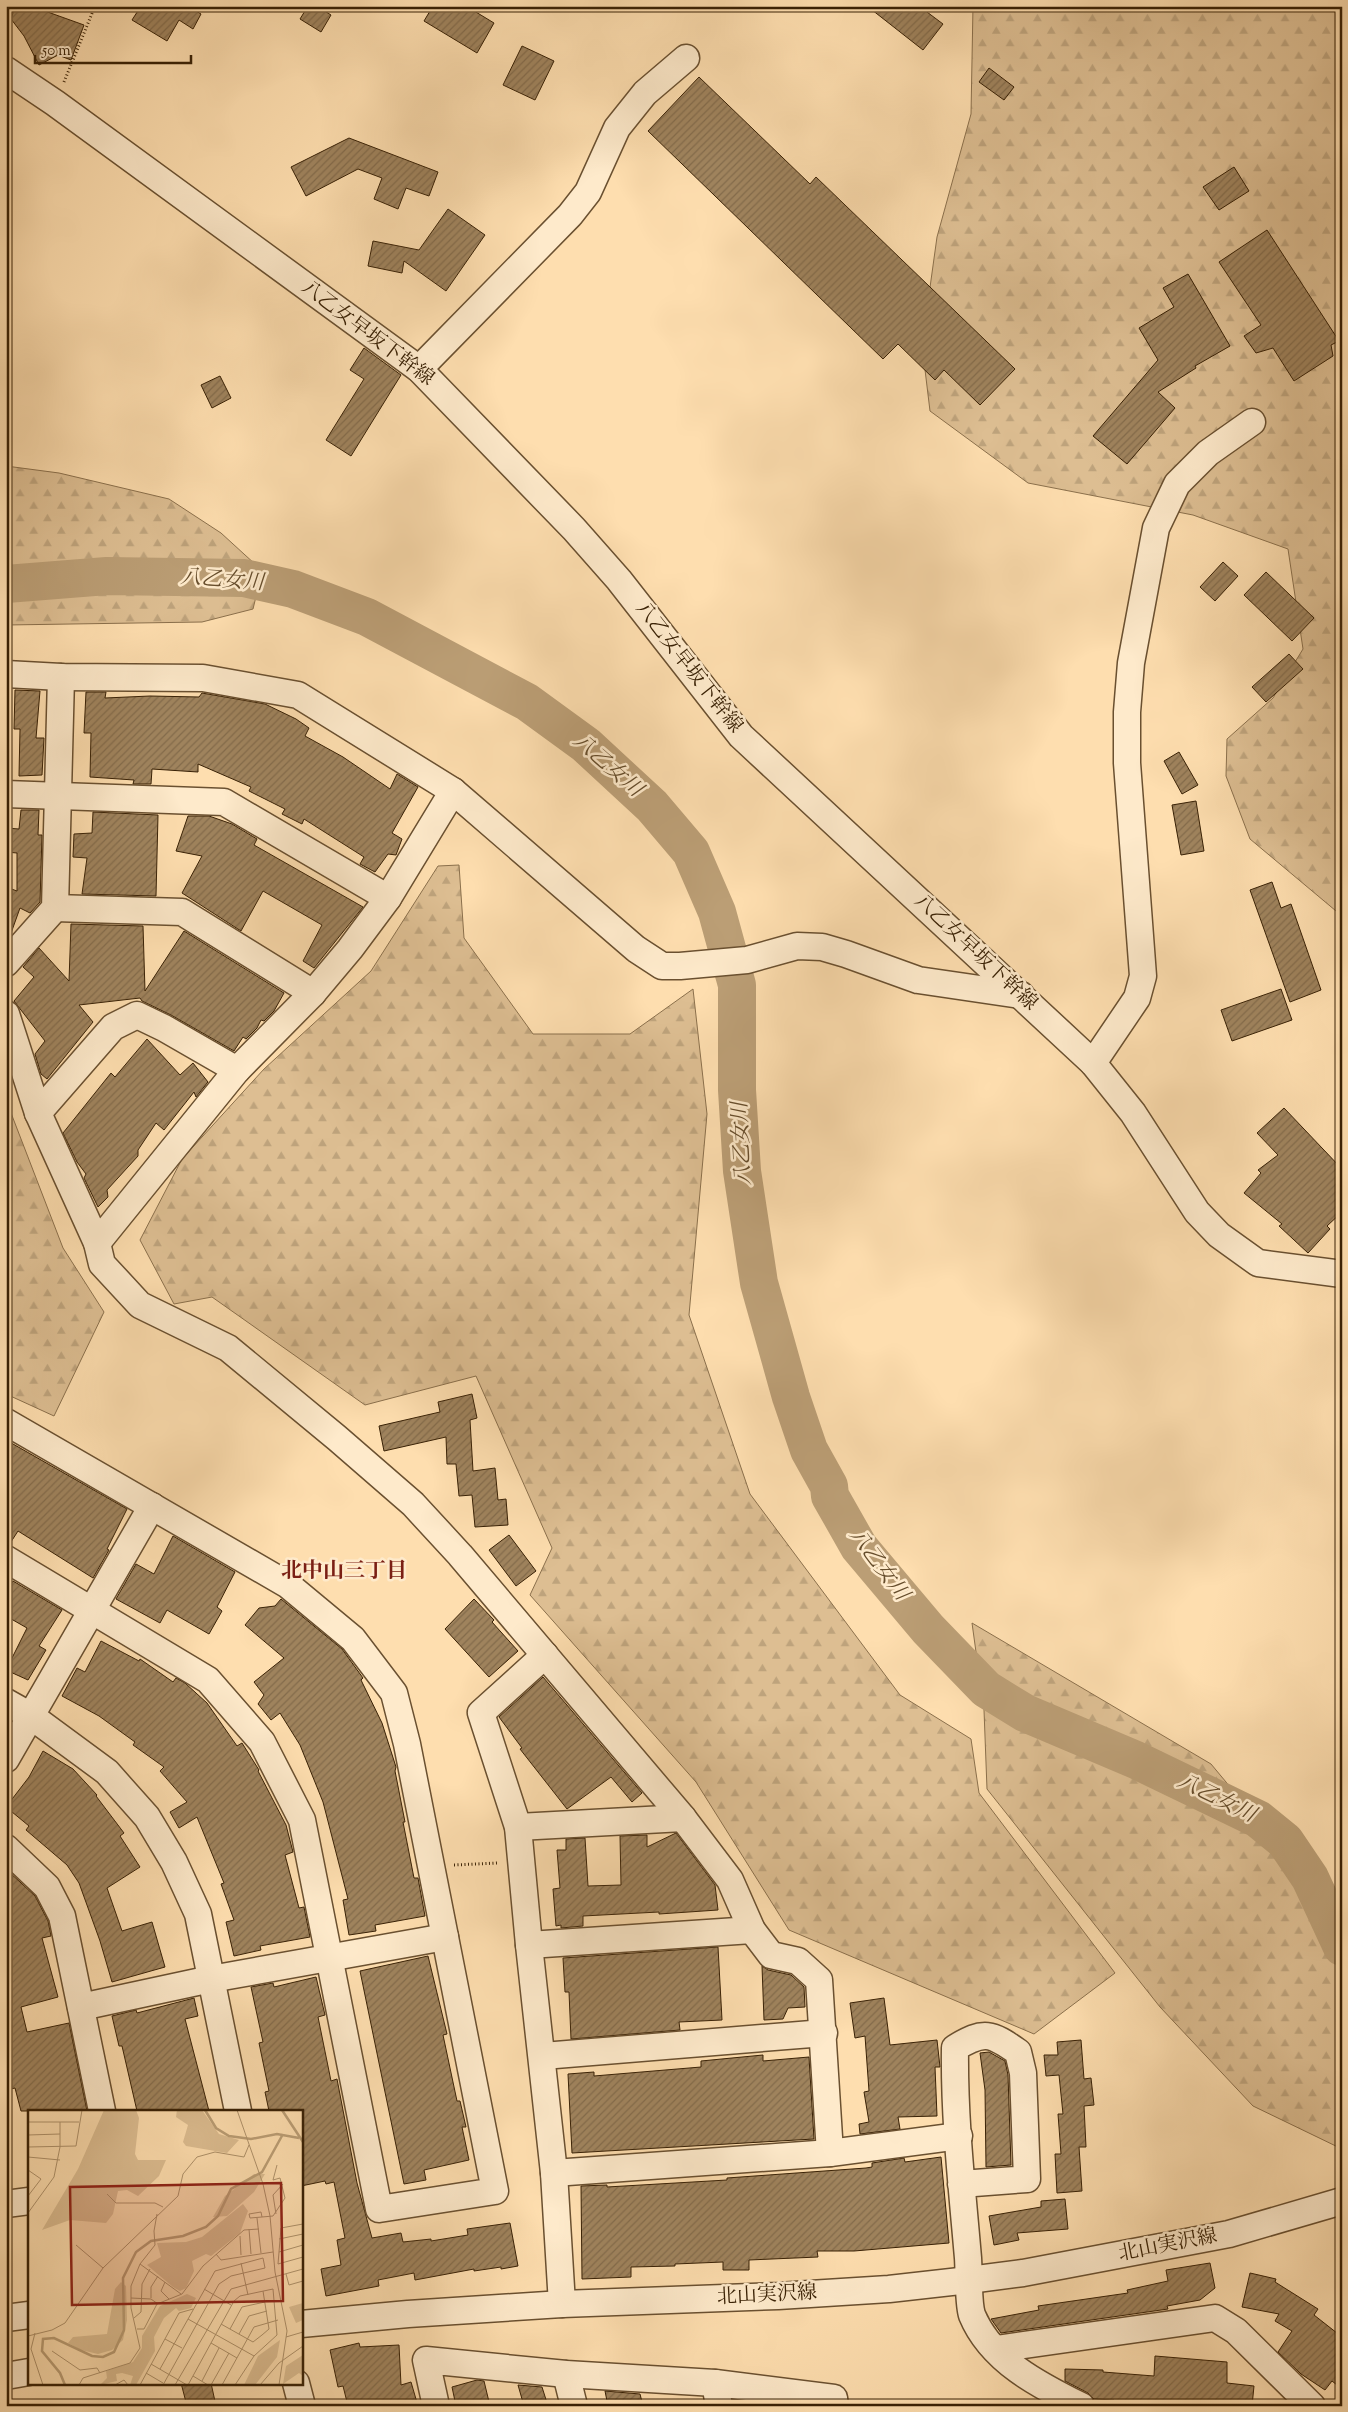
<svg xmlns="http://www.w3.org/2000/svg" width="1348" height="2412" font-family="'Sorts Mill Goudy','Noto Serif JP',serif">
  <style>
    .forest { fill: url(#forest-firs); stroke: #8b704c }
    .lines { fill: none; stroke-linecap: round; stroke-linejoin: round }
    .river { stroke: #bb9e75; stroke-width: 38 }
    .building { fill: url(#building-hatch); stroke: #392105 }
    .minor-casing { stroke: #6a5030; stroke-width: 29 }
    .path { stroke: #392105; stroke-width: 3; stroke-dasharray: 1 2.5; stroke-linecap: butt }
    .minor { stroke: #feeacb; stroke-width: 26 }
    .labels { text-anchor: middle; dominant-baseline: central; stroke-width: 5; stroke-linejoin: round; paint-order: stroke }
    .street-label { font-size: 20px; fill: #392105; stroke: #feeacb }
    .water-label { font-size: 21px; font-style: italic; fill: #664d2c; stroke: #feeacb }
    .neighbourhood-label { font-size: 21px; font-weight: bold; fill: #7a1f14; stroke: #feeacb }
    .inset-river { fill: none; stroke: #bb9e75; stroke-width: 2.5 }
    .inset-road { fill: none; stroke: #af926b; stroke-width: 1 }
    .view { fill: #8f2418; fill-opacity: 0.15; stroke: #8f2418; stroke-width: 2.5 }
    .inset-edge { fill: none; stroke: #392105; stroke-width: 2.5 }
  </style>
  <defs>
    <pattern id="forest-firs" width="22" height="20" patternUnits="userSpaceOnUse" patternTransform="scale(1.25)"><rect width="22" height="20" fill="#ddbe92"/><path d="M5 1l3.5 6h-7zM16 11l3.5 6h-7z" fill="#bea37c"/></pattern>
    <pattern id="building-hatch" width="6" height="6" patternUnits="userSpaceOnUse" patternTransform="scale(1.25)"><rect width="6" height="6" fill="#9f835d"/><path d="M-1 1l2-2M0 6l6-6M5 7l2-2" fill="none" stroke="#836b4b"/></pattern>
  </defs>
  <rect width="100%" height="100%" fill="#fedeaf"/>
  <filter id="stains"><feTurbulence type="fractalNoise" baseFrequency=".004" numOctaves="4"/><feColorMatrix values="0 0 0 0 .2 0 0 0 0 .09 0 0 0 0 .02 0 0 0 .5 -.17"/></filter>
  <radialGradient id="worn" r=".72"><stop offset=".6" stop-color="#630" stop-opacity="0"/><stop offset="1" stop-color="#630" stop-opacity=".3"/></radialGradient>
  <!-- forest -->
  <g class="forest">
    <polygon points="973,6 1342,6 1342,916 1250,839 1226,776 1227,739 1273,698 1303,649 1288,549 1193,515 1028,483 930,411 922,345 937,237 971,114"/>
    <polygon points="6,466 59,473 169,499 221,533 256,565 260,580 253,609 202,622 6,625"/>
    <polygon points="459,865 464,938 533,1034 630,1034 693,989 707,1114 689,1315 750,1494 900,1695 971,1739 979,1793 1115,1973 1034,2034 789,1930 696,1782 530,1595 552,1548 476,1376 365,1405 212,1297 174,1304 140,1240 182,1159 264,1069 371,971 438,866"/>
    <polygon points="6,1100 63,1248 104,1312 54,1416 6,1394"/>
    <polygon points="972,1623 1211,1764 1342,1921 1342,2149 1253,2106 1160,2007 987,1789 984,1710"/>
  </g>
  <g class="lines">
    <!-- river -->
    <polyline class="river" points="6,584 107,576 244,578 293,589 367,617 527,702 586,745 652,806 691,852 717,912 737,985 737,1090 742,1171 759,1283 791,1397 809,1450 829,1486 830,1496 859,1547 928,1629 986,1689 1025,1713 1136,1760 1258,1819 1285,1841 1310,1878 1342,1947"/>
  </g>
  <!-- building -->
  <g class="building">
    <polygon points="15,6 31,6 84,25 71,60 58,55 39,65 24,36 11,19"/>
    <polygon points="141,6 188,6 201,14 193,29 179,20 167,41 132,20"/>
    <polygon points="308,6 317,6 331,15 321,32 300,19"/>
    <polygon points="433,6 466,6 494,23 477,53 424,21"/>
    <polygon points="867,6 919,6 943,24 923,50"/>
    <polygon points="522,46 554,61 535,100 503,85"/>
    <polygon points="989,68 1014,87 1004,100 979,82"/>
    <polygon points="699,77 810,184 816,177 1015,369 980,405 944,370 935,380 898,344 883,359 648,131"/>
    <polygon points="349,138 438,172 429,196 406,188 398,209 374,199 382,178 358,169 306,196 291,167"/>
    <polygon points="1234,167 1249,191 1219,210 1203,187"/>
    <polygon points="448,209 485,235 446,291 404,261 402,273 368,266 373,241 419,250"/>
    <polygon points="1267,230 1339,341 1331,345 1333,356 1294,381 1273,348 1256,353 1244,336 1261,325 1219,262"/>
    <polygon points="1188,274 1230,346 1195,366 1196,368 1158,392 1175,408 1127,464 1093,436 1158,360 1139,328 1174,307 1163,288"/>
    <polygon points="364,348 401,375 351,456 326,440 364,379 350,370"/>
    <polygon points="220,376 231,398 212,408 201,385"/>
    <polygon points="1223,562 1238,576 1215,601 1200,587"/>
    <polygon points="1266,572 1314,618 1292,641 1244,595"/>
    <polygon points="1289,654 1303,669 1266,702 1252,687"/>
    <polygon points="15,690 40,691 36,738 44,738 42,775 19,776 20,729 14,729"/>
    <polygon points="86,692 106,692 105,698 150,696 199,697 202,693 265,704 296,719 309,728 305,736 343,757 390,789 397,774 418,787 392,833 402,839 396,855 388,854 375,872 360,864 364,857 304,819 302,824 282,814 285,809 249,791 251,787 198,764 198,772 152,769 151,784 133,784 134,780 90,777 91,733 84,733"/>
    <polygon points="1179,752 1198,785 1182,794 1164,761"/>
    <polygon points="1196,801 1204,851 1181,855 1172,805"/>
    <polygon points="21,810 39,810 38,835 42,835 40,902 30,913 20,908 10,936 6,940 6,887 17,891 17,853 6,852 6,828 19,829"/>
    <polygon points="93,812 158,815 156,896 82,894 87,858 73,857 74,834 92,833"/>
    <polygon points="188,816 209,816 232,824 257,839 254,845 363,907 314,968 303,961 322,925 263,891 241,931 182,893 202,856 176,851"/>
    <polygon points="1272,882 1281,908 1291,904 1321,990 1290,1002 1250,890"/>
    <polygon points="71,924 143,926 145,991 184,931 284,993 274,1011 264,1021 261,1020 257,1028 246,1039 243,1037 234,1051 171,1015 142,1001 140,998 79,1005 93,1022 47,1079 41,1074 35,1054 45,1041 14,1001 34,977 23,967 39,948 69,981"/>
    <polygon points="1281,989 1292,1020 1232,1041 1221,1010"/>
    <polygon points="147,1039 180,1075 193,1063 208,1082 196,1097 194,1092 164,1130 156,1123 138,1150 138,1156 107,1190 108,1197 98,1207 84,1178 86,1174 77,1162 63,1133 111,1073 115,1077"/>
    <polygon points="1284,1108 1342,1169 1342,1212 1327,1226 1330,1229 1308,1253 1279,1226 1282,1224 1244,1193 1261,1173 1258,1170 1278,1155 1257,1133"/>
    <polygon points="472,1394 477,1418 470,1420 473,1471 495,1468 498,1500 506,1499 508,1525 475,1527 472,1495 459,1496 456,1464 447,1464 446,1437 384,1451 379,1426 440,1412 438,1402"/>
    <polygon points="6,1440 127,1509 107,1549 109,1550 93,1578 18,1531 9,1545 6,1544"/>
    <polygon points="509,1535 536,1571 516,1586 489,1550"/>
    <polygon points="173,1536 235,1572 217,1607 222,1611 209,1634 167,1610 160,1623 116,1599 136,1564 154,1574"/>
    <polygon points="13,1581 62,1610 39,1646 46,1650 28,1680 6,1670 27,1628 6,1616 6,1593"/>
    <polygon points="281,1599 342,1649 363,1678 361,1680 382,1723 396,1767 395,1771 405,1822 403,1822 414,1878 418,1878 425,1916 375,1925 376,1931 349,1935 343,1900 348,1899 323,1802 300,1745 280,1713 271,1720 258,1704 264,1695 254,1682 284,1658 245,1625 259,1608 275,1606"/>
    <polygon points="474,1599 494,1620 492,1622 518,1651 489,1677 445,1629"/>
    <polygon points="101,1641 139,1661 140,1659 173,1682 176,1678 185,1683 207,1703 237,1746 242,1743 259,1770 258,1771 286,1825 293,1852 285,1855 299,1908 304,1907 310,1937 260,1946 261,1950 234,1956 226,1922 234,1920 221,1884 224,1883 197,1817 179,1828 170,1812 187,1802 160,1771 164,1767 133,1745 135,1742 99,1716 62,1696 77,1668 85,1672"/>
    <polygon points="543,1677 642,1793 632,1802 611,1777 567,1809 520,1749 522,1748 499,1717"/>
    <polygon points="43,1751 73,1769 97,1795 96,1796 124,1833 120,1836 140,1867 107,1888 122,1931 152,1922 165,1967 112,1982 100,1941 79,1883 67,1865 26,1830 29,1826 6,1807 29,1777"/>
    <polygon points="676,1833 715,1885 718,1910 659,1914 659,1912 583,1916 583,1926 561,1928 561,1925 556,1926 553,1889 560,1888 557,1850 566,1850 566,1839 585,1838 588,1886 621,1885 620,1836 647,1835 647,1847"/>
    <polygon points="6,1869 35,1896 48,1921 51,1936 42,1938 58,1997 21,2007 27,2032 69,2023 87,2111 21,2111 15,2088 6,2090"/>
    <polygon points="718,1947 722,2020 679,2022 680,2030 571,2039 569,1992 565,1992 563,1958"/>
    <polygon points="428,1956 447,2034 443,2035 457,2101 460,2101 466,2127 462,2127 469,2160 424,2170 426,2180 404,2184 360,1971"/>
    <polygon points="762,1966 768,1970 791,1975 804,1987 805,2007 788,2008 783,2019 764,2020"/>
    <polygon points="316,1977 325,2015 318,2017 331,2081 337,2079 357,2183 372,2238 401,2233 403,2242 431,2239 431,2241 468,2235 467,2229 510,2223 518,2266 501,2269 501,2267 474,2271 474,2269 415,2280 414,2273 378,2280 379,2286 326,2296 321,2269 341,2265 337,2240 345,2238 334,2182 326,2184 325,2181 301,2186 301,2111 269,2111 265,2092 269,2091 259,2043 263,2042 251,1987 273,1983 274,1987"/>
    <polygon points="194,1998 198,2016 185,2019 209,2111 137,2111 122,2046 119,2046 112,2016 136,2010 137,2013"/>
    <polygon points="884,1998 890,2045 937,2040 940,2067 935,2067 937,2116 898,2117 900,2129 860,2134 859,2124 869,2122 864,2092 869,2091 865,2036 855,2038 850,2003"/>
    <polygon points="1081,2040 1084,2079 1091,2078 1094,2105 1084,2106 1086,2147 1079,2147 1082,2191 1057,2193 1055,2154 1061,2154 1058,2114 1063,2114 1059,2075 1046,2076 1044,2055 1058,2055 1057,2042"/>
    <polygon points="989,2052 1005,2061 1008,2075 1011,2165 986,2167 985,2090 980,2053"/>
    <polygon points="763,2055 763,2061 809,2057 814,2139 572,2153 568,2074 594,2072 594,2076 701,2067 701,2061"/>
    <polygon points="941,2157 949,2243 854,2251 817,2251 818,2257 749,2260 749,2270 723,2270 723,2262 675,2264 675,2266 631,2267 631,2277 582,2279 581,2186 607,2185 607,2187 727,2180 727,2178 866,2168 872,2167 872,2163 904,2158 905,2162"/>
    <polygon points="1065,2199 1068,2229 1017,2233 1019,2240 994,2245 989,2216 1041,2207 1041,2201"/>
    <polygon points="1210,2263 1215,2288 1200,2300 1167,2306 1168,2309 1001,2333 991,2319 1039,2310 1038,2306 1128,2293 1127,2290 1168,2281 1166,2270"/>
    <polygon points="1250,2273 1276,2279 1275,2282 1318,2309 1314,2315 1342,2337 1342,2389 1332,2381 1325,2390 1301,2374 1278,2352 1292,2331 1275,2321 1279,2314 1242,2307"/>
    <polygon points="359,2343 360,2347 399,2345 401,2385 411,2382 418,2406 348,2406 343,2386 338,2387 330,2350"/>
    <polygon points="1155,2356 1227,2362 1227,2383 1254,2386 1252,2406 1114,2406 1114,2400 1094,2399 1088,2393 1065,2381 1065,2369 1103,2370 1103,2372 1154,2376"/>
    <polygon points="477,2380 484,2381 490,2406 456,2406 452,2387"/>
    <polygon points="181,2383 211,2383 216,2406 187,2406"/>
    <polygon points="518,2385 542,2387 548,2406 524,2406"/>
    <polygon points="605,2391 640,2394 643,2406 608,2406"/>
  </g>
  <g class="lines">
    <defs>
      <g id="minor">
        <polyline points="6,70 55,103 419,369 574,529 619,580 741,736 1093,1063 1133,1113 1197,1212 1219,1235 1258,1263 1342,1274"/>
        <polyline points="419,369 570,215 588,192 617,128 645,93 686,58"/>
        <polyline points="6,674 61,677 203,678 298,695 453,791 636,949 662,966 680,966 747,960 797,946 822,947 846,954 918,980 1021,995"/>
        <polyline points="6,794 224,802 388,898"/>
        <polyline points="55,908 182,912 313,993"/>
        <polyline points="6,963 55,908 61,677"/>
        <polyline points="6,1014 38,1113 97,1243 102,1264 140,1305 228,1348 337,1438 413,1504 460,1555 683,1818 730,1880 752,1930 771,1955 798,1961 819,1980 830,2153"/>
        <polyline points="1093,1063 1137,998 1143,976 1127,763 1127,712 1131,663 1156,528 1177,484 1208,453 1252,422"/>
        <polyline points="38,1113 113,1027 137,1015 164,1028 237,1070"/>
        <polyline points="97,1243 237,1070 313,993 350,949 388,898 453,791"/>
        <polyline points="6,1422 288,1585 353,1639 394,1693 407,1744 495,2191 379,2209 302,1820 262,1742 208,1680 6,1559"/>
        <polyline points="545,1655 481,1713 518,1827 529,1945 554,2173 562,2304"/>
        <polyline points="6,1702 31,1716 107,1772 147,1817 174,1862 198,1914 238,2111"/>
        <polyline points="6,1759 152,1506"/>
        <polyline points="518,1827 683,1818"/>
        <polyline points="6,1848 47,1887 62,1916 102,2111"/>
        <polyline points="529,1945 752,1930"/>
        <polyline points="81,2007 211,1979 445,1937"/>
        <polyline points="543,2056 824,2033"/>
        <polyline points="554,2173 830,2153 959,2136"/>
        <path d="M 961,2184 L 1027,2179 L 1023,2073 L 1018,2052 C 991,2033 984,2030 955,2048 C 954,2118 962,2188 968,2258 C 969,2271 968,2303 972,2315 C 991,2361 1039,2385 1081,2406"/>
        <polyline points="6,2204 29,2201"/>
        <polyline points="6,2318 29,2315"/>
        <polyline points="301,2324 408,2314 562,2304 778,2296 889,2289 969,2280 1023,2273 1229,2234 1342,2201"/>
        <polyline points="996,2349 1215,2318 1236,2331 1312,2406"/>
        <polyline points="566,2374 574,2406"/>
        <polyline points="6,2376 29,2372"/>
        <polyline points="296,2383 302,2406"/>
        <polyline points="715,2383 719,2406"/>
        <polyline points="436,2406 426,2360 566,2374 715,2383 834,2398 835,2406"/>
      </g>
    </defs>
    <!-- minor casing -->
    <use href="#minor" class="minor-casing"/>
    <!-- path -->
    <g class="path">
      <polyline points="64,82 95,6"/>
      <polyline points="454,1865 498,1863"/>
    </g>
    <!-- minor -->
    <use href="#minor" class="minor"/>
  </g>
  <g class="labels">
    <!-- street labels -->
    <g class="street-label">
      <text transform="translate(367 334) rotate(37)">八乙女早坂下幹線</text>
      <text transform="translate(688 668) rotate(52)">八乙女早坂下幹線</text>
      <text transform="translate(975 953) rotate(43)">八乙女早坂下幹線</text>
      <text transform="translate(1168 2246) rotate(-11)">北山実沢線</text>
      <text transform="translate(767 2296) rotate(-3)">北山実沢線</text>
    </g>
    <!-- water labels -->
    <g class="water-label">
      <text transform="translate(222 581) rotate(4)">八乙女川</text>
      <text transform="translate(607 766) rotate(41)">八乙女川</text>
      <text transform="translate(743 1144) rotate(-93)">八乙女川</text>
      <text transform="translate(878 1565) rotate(53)">八乙女川</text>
      <text transform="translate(1216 1799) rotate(26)">八乙女川</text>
    </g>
    <!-- neighbourhood labels -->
    <g class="neighbourhood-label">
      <text x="344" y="1572">北中山三丁目</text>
    </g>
  </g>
  <!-- overview -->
  <g transform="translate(28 2110)">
    <rect width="275" height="275" fill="#fedeaf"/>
    <path d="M 76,0 L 108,0 L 111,8 L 107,44 L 110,50 L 138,50 L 131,66 L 110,86 L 99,80 L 90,81 L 85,104 L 78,113 L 42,110 L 14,120 L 50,59 ZM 149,0 L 174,0 L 191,24 L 211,30 L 199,43 L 158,36 L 155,32 L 160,15 L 148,7 ZM 226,64 L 237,64 L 226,82 L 199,106 L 185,107 L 197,86 ZM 215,94 L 220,101 L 212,123 L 183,146 L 178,144 L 164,151 L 166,161 L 158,178 L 152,181 L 145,177 L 119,155 L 133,147 L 129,133 L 158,132 L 174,127 ZM 93,172 L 98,176 L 99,210 L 95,230 L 84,240 L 70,244 L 53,240 L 40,233 L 45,227 L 79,224 L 87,179 ZM 159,184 L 168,188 L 163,198 L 151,201 L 148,198 L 136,208 L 126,227 L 127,241 L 108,275 L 102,275 L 105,266 L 94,263 L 88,264 L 89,271 L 72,275 L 79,268 L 78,261 L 105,252 L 114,238 L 114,226 L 132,196 ZM 252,230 L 249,247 L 227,275 L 216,275 L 230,246 ZM 275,245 L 275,266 L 271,263 L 255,274 L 258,256 Z" fill="#ddbe92"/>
    <path d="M 275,193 L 275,210 L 268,213 L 261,197 Z" fill="#ddbe92"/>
    <path class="inset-river" d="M 177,0 L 188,18 L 201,26 L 223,29 L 249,24 L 271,28M 254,0 L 275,32M 37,275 L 32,263 L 14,241 L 15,229 L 26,228 L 64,246 L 75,247 L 86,242 L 96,220 L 95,168 L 108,142 L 123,131 L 155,126 L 178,117 L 190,106 L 203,79 L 234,62 L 255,24"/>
    <path class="inset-road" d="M 209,0 L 235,74 L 242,106 L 247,162 L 259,221 L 251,275M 0,12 L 32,12 L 32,37 L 26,67 L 0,103M 32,12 L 51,12M 0,25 L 32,24M 0,37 L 48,36 L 54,0M 0,47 L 32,50M 0,60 L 13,69 L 0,86M 79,84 L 88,93 L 127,93 L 135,97M 248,104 L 245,85 L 255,74M 234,107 L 233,102 L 221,104 L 222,108 L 234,107 L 245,106 L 257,88 L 252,68 L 245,70 L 249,55M 229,108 L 233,143M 275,114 L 253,118 L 250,154 L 275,147M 221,119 L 223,144M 212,126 L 213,145M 251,129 L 275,124M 48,135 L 75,158M 251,142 L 275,135M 188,144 L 193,150 L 245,142M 213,153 L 220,185M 112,154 L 153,184M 258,164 L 261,175 L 275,171M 137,172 L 133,181 L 141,189M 176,179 L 203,195M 103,188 L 123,189 L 130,194M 123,188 L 123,177 L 130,166M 106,208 L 113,202 L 114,174 L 122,159M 160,209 L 226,246M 193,214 L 225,232 L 234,225 L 241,219 L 235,181M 109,219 L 116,219 L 129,194 L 154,184 L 175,156 L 216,120 L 231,119M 202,219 L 214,197 L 237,192M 7,223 L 3,239 L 15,275M 211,224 L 221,206 L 239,201M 0,226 L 24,220 L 37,213 L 75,158 L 150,86 L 155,64 L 169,47 L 187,42 L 216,47 L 221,35M 258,227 L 275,222M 137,229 L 154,238M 183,233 L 209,248M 24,241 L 52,260 L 69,258 L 72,263M 123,254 L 159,275M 132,259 L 187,161 L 235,148 L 237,158 L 203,166 L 191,174 L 135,275M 118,263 L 135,273M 165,266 L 180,275M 174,271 L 191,238M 51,275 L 55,268 L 102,253 L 112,238 L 103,198 L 103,176 L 112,154 L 127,135 L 126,121 L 129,104M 87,275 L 96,270 L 100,275M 112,275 L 151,203 L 165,199M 147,275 L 203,179 L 275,159M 160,275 L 206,191 L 212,186 L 245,179 L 249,225 L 226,246 L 207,275M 183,275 L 201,243M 194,275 L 226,217 L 250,210M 232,275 L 251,253 L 275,236"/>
    <path class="view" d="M 253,73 L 255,191 L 44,195 L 42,77 Z"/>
    <rect width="275" height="275" class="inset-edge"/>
  </g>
  <!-- margin -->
  <rect width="1348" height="2412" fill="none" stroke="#fedeaf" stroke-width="25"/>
  <rect x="8" y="8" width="1333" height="2397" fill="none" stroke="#392105" stroke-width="2.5"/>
  <rect x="12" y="12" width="1323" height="2387" fill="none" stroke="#392105"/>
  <!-- scale -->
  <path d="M35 55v8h156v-8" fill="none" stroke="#392105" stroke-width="2.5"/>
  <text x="42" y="55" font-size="15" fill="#392105" stroke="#feeacb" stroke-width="4" paint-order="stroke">50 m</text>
  <rect width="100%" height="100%" filter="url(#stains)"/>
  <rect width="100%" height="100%" fill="url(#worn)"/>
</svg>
